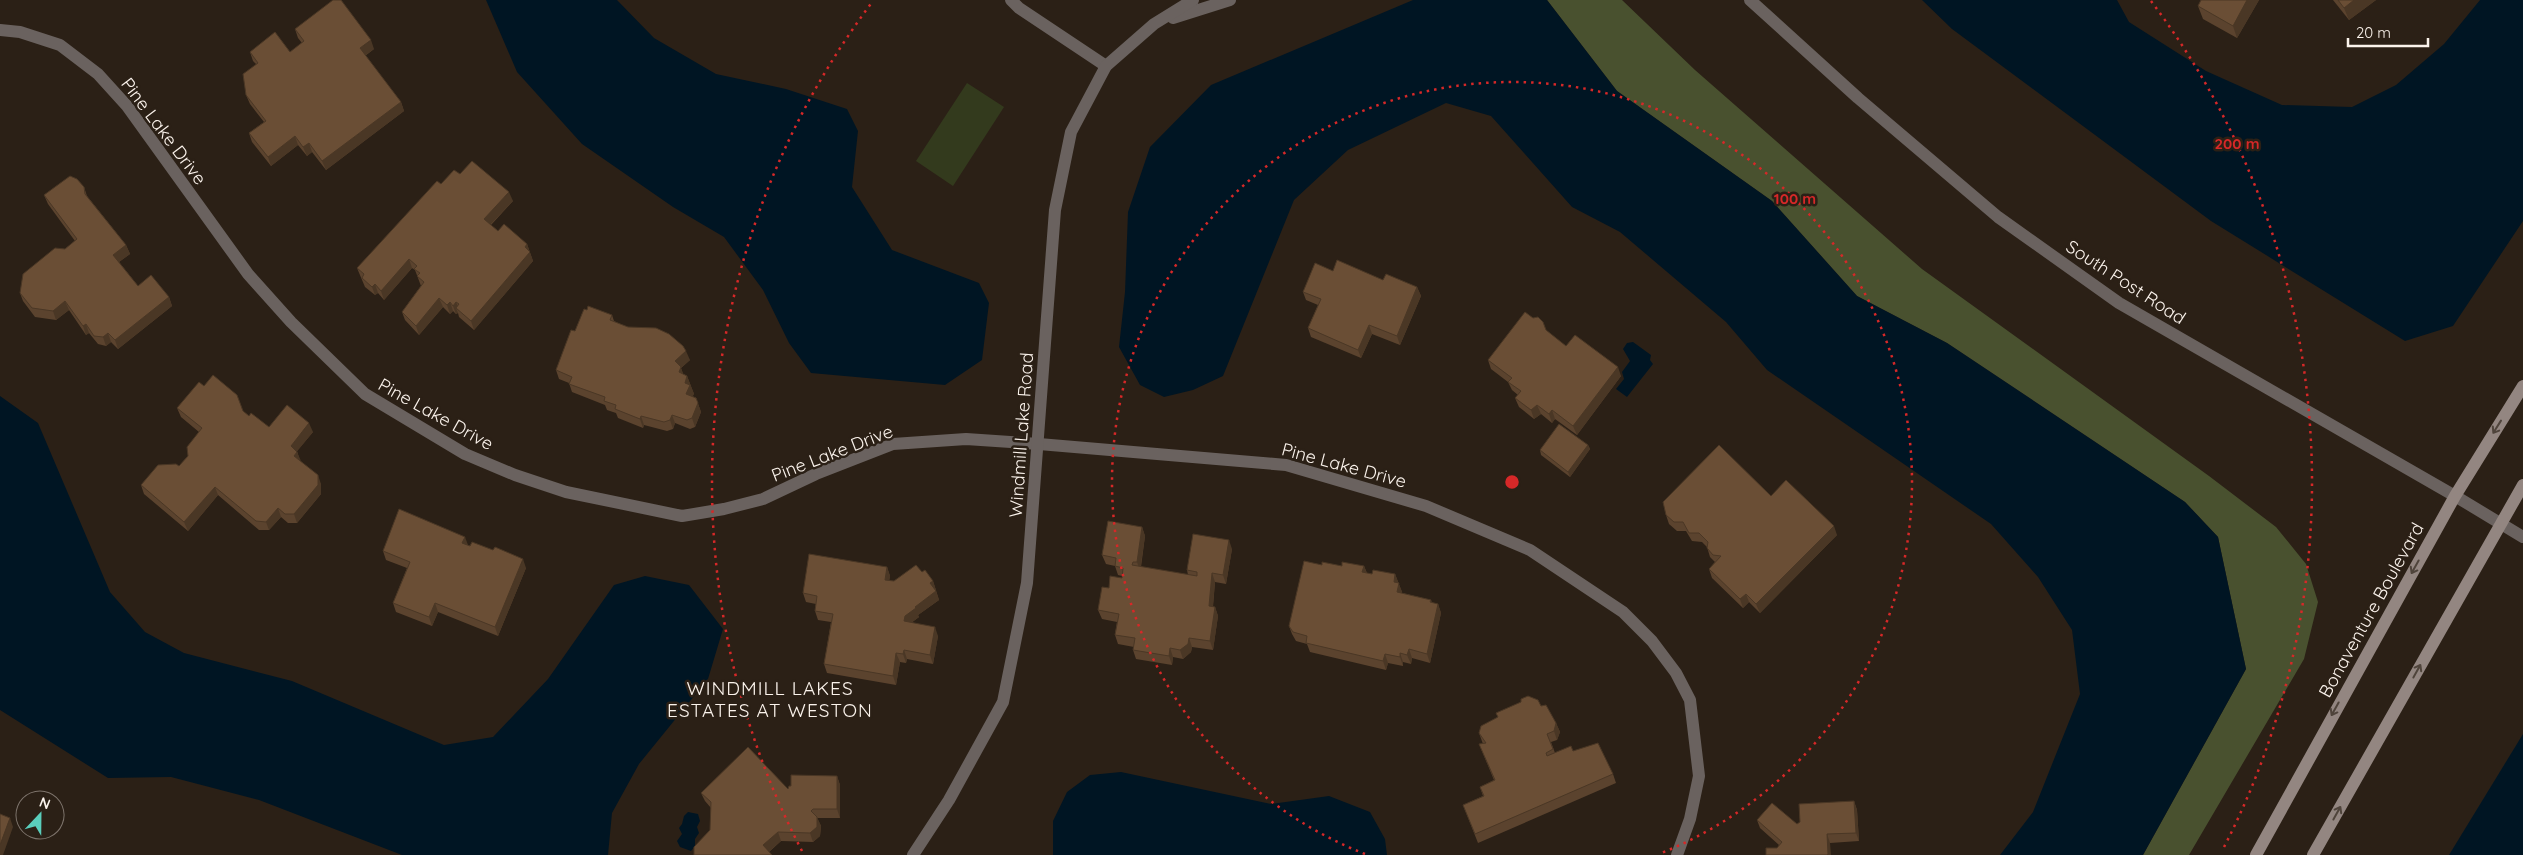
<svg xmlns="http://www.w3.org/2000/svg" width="2523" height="855" font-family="Quicksand,sans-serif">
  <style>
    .green { fill: #333a1d }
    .forest { fill: #49512f }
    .water { fill: #001523 }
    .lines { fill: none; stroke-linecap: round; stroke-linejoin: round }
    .minor { stroke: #6a625f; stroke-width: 12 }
    .tertiary { stroke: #6a625f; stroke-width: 12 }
    .secondary { stroke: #938681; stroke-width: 12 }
    .wall { fill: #5b432e }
    .shaded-wall { fill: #4a3725 }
    .building { fill: #6a4e35; stroke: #4a3725 }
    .oneway { stroke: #4f443b }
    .ring { fill: none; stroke: #d62828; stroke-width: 2.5; stroke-dasharray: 2.5 5 }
    .labels { text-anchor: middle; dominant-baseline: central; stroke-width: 5; stroke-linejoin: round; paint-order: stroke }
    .street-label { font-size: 18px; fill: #fbf3ec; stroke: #2b2016 }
    .neighbourhood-label { font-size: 19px; letter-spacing: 1px; fill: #fbf3ec; stroke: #2b2016 }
    .centre { fill: #d62828; stroke: #2b2016; stroke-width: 2.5 }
    .ring-label { font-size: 15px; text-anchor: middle; font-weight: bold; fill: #d62828; stroke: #2b2016; stroke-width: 5; stroke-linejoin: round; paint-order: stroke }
  </style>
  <rect width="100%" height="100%" fill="#2b2016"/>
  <!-- green -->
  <polygon class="green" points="967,83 1004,107 953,186 916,161"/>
  <!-- forest -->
  <polygon class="forest" points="1547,0 1622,0 1695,70 1922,269 2209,476 2276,527 2306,564 2318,602 2304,659 2189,855 2143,855 2246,669 2218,537 2185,502 1947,343 1857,296 1772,201 1617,91"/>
  <!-- water -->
  <g class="water">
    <polygon points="486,0 617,0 654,38 716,74 786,89 847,109 858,131 852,187 892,250 979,283 989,303 982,360 945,385 811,373 789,343 763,290 724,237 673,207 582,144 517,72"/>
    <polygon points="1413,0 1547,0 1617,91 1772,201 1857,296 1947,343 2185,502 2218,537 2246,669 2143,855 2000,855 2033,812 2080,694 2072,630 2038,577 1991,524 1767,370 1726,322 1620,232 1572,207 1491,116 1446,103 1348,150 1294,200 1223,376 1193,390 1164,397 1140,385 1119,347 1125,292 1128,212 1150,147 1211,85"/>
    <polygon points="1922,0 2117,0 2129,22 2206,71 2282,105 2352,107 2396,85 2444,44 2480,0 2523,0 2523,221 2453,326 2405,341 2211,221 1952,29"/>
    <polygon points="1633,342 1651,355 1650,360 1653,364 1627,397 1616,389 1624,379 1622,372 1630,361 1623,349 1627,343"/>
    <polygon points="0,396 38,423 110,592 145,632 184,653 292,681 444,745 493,737 548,679 614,585 645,576 689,585 723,629 708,679 639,764 612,813 608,855 402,855 259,800 171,777 108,778 0,710"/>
    <polygon points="2523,734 2523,855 2449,855"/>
    <polygon points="1121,772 1271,804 1329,796 1370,812 1385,839 1387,855 1053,855 1053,821 1067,792 1090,775"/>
    <polygon points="688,812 698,814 700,821 697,827 699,833 695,839 695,846 691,851 680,847 677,841 682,834 679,828 682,824 684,816"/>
  </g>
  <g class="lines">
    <!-- minor -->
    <g class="minor">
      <polyline points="1011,0 1019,8 1106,66"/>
      <polyline points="1173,18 1230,0"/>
      <polyline points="0,30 20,32 60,45 98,74 127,106 248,274 291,322 365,394 465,454 515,475 566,492 682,516 724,509 763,499 816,474 893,444 966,439 1039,444 1286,465 1426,506 1530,550 1623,612 1652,641 1676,673 1690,700 1699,776 1690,819 1677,855"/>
      <polyline points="913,855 949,800 1003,702 1027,583 1055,210 1071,132 1106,66 1154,24 1193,0"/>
    </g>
    <!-- tertiary -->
    <polyline class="tertiary" points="1750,0 1858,98 1998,217 2119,303 2455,496 2523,537"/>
    <!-- secondary -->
    <g class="secondary">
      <polyline points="2256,855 2455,496 2523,386"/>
      <polyline points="2313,855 2523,485"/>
    </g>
  </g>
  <!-- wall -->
  <g class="wall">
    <polygon points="2259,0 2237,38 2203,19 2198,6"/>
    <polygon points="2333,0 2376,0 2349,20"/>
    <polygon points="295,29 374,49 365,56 401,102 404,111 326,170 312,152 307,156 298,145 271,166 252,142 249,133 264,122 250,104 246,95 256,64 253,61 250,52 290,52 302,43 298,38"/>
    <polygon points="460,174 513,201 491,225 498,231 527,244 533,261 474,330 459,317 458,313 456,314 453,311 450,314 443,307 419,335 405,320 402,312 421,286 415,270 412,268 384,300 378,293 375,295 365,287 357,268 441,184"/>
    <polygon points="84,187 87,196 126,245 130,254 119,262 138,286 169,297 172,306 118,349 111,342 106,346 98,344 89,333 86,335 69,310 56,320 35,317 23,301 20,293 65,249 75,241 48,204 44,195"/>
    <polygon points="1333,271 1383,280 1417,287 1421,296 1400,345 1372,334 1361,358 1311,337 1308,328 1318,305 1306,300 1303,292"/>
    <polygon points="587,310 612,315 614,321 690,360 681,368 683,374 687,376 694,394 692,396 696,398 701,412 695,427 690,429 675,423 673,429 667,431 644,425 643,428 618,418 616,413 607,410 605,405 572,392 569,383 559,379 556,370"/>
    <polygon points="1546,331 1566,346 1621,376 1577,435 1555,419 1552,423 1541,414 1534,419 1519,407 1515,398 1518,395 1512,390 1508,382 1491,369 1488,360"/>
    <polygon points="204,386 243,411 249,416 269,427 313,432 297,451 300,461 321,484 321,494 297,523 288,523 281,517 269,530 259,530 218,495 188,531 144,494 141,485 179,466 188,456 199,432 181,417 177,408"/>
    <polygon points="1588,445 1590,449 1570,477 1541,455 1540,450"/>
    <polygon points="1771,496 1837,535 1760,613 1749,602 1743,608 1712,578 1709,569 1715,562 1710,557 1707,547 1702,542 1692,541 1686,531 1677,531 1669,524 1666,515"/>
    <polygon points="1142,527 1145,536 1141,567 1188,575 1187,570 1232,549 1226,584 1215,582 1213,607 1215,607 1218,616 1213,650 1192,647 1191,652 1183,659 1173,657 1172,665 1136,659 1133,650 1134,647 1118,644 1115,635 1117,622 1102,619 1098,610 1109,588 1122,578 1122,576 1118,575 1115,566 1106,564 1102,555"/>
    <polygon points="468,545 526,568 498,636 438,612 432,626 396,612 393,603 407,568 386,560 383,551"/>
    <polygon points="1342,566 1364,566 1367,573 1372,574 1395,574 1402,592 1402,593 1431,600 1432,603 1438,604 1441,613 1430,663 1412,658 1411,664 1403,662 1403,666 1388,663 1386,670 1310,652 1307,644 1296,641 1292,634 1289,626"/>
    <polygon points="887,567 890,576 889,581 894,581 922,572 933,581 939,600 918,615 919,617 911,623 938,636 933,664 907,659 906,663 900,662 896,685 827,673 824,664 831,622 818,620 815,611 816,604 806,602 803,593"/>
    <polygon points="1541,706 1556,723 1560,732 1557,740 1551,742 1555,753 1573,751 1613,774 1616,783 1478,843 1463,805 1483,796 1480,787 1494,780 1479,744 1483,744 1479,733 1498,717 1496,713"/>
    <polygon points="837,776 840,785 840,818 817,818 821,826 820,836 813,842 781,841 769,852 710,830 711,808 705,801 701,793 788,789 791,786"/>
    <polygon points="1854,801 1857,810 1859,841 1830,843 1777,848 1779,845 1760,828 1757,820 1797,824"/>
  </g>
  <!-- shaded-wall -->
  <g class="shaded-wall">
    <polygon points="2247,0 2259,0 2237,38 2233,26"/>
    <polygon points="2354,0 2376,0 2349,20 2344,8"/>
    <polygon points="371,40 374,49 363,57 360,48"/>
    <polygon points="401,102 404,111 326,170 322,161"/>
    <polygon points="295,136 298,145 271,166 268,157"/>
    <polygon points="309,143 312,152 307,156 303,147"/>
    <polygon points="509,192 513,201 487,228 484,219"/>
    <polygon points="527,244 533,261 474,330 471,321"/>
    <polygon points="126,245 130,254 116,264 113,255"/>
    <polygon points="409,259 412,268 384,300 381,291"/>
    <polygon points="375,284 378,293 375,295 372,287"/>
    <polygon points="1417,287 1421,296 1400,345 1397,336"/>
    <polygon points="169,297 172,306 118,349 115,340"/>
    <polygon points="439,298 443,307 419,335 416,326"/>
    <polygon points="65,301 69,310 56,320 53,311"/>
    <polygon points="450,302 453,311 450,314 447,305"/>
    <polygon points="456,302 460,311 456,308 458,313 456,314 453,306"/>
    <polygon points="86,324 89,333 86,335 83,326"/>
    <polygon points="1369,325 1372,334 1361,358 1358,350"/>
    <polygon points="108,333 111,342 106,346 103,337"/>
    <polygon points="686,351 690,360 681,368 684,376 682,381 675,361"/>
    <polygon points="1618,367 1621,376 1577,435 1573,426"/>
    <polygon points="687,376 694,394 690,402 686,394 685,383"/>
    <polygon points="696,398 701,412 695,427 692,418"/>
    <polygon points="1537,405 1541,414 1534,419 1531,410"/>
    <polygon points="1552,410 1555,419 1552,423 1549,414"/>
    <polygon points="672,415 675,423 673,429 670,420"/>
    <polygon points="641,416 644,425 643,428 640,419"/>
    <polygon points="309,423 313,432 294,455 291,446"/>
    <polygon points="1588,445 1590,449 1570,477 1568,472"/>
    <polygon points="297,452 301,461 294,456"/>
    <polygon points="318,475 321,484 321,494 297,523 294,514"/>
    <polygon points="215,487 218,495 188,531 184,522"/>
    <polygon points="278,508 281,517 269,530 266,522"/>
    <polygon points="1834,526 1837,535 1760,613 1756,604"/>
    <polygon points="1142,527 1145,536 1140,571 1137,562"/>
    <polygon points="465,537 468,545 466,552 462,543"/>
    <polygon points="1229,540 1232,549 1226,584 1223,575"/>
    <polygon points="523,559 526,568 498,636 495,627"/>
    <polygon points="1364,566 1367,574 1362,572"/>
    <polygon points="887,567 890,576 888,589 885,580"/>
    <polygon points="1212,573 1215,582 1212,615 1209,606"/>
    <polygon points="1395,574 1402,592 1401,601 1394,582"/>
    <polygon points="933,581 936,590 933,592 930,583"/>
    <polygon points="936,591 939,600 918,615 919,617 908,625 904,621 905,616 915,607"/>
    <polygon points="1746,594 1749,602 1743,608 1740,599"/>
    <polygon points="435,603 438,612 432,626 429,617"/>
    <polygon points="1438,604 1441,613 1430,663 1427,654"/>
    <polygon points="1215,607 1218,616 1213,650 1210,641"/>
    <polygon points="935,627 938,636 933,664 930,655"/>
    <polygon points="1189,638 1192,647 1191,652 1183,659 1180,650"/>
    <polygon points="1170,648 1173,657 1172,665 1169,656"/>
    <polygon points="1409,649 1412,658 1411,664 1407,655"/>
    <polygon points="904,650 907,659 906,663 903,654"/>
    <polygon points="896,653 900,662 896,685 893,676"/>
    <polygon points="1400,653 1403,662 1403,666 1400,657"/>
    <polygon points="1385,654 1388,663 1386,670 1383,661"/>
    <polygon points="1556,723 1560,732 1557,740 1554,731"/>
    <polygon points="837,776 840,785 840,818 837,809"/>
    <polygon points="1854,801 1857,810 1859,841 1856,833"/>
    <polygon points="817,817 821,826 820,836 813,842 810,833"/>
    <polygon points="10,818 13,827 3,855 0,855 0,845"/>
    <polygon points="778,832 781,841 766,854 763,845"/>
    <polygon points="1827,834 1830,843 1831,855 1827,855"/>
  </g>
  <!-- building -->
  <g class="building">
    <polygon points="333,0 341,0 371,40 360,48 401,102 322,161 309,143 303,147 295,136 268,157 249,133 266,121 246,95 243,74 258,63 250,52 275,32 290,52 304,41 295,29"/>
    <polygon points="2201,0 2247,0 2233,26 2198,6"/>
    <polygon points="2338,0 2354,0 2344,8"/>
    <polygon points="472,161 509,192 484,219 498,231 504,224 527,244 525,247 530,252 471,321 456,308 459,304 456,302 453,306 450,302 447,305 439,298 416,326 402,312 424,282 417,276 420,273 414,269 417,266 409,259 381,291 375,284 372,287 362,278 364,274 357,268 437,181 441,184 454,170 460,174"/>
    <polygon points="70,176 77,179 84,187 85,194 126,245 113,255 138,286 151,275 169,297 115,340 108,333 103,337 94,336 86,324 83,326 65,301 53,311 32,308 20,293 23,274 55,248 65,249 77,239 44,195"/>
    <polygon points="1337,260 1383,280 1386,274 1417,287 1397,336 1369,325 1358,350 1308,328 1321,299 1303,292 1315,263 1333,271"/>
    <polygon points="588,306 612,315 610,320 628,327 656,328 669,334 683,346 686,351 675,361 681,367 679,372 687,376 685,383 690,385 686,394 696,398 698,403 692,418 687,420 672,415 670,420 664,422 641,416 640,419 615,409 616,405 604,401 605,397 569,384 572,377 556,370 571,330 575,331 584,309 587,310"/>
    <polygon points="1525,312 1533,318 1538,317 1543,322 1546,330 1566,346 1575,335 1618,367 1573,426 1552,410 1549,414 1537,405 1531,410 1515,398 1521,391 1508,382 1512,378 1488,360"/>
    <polygon points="213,375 237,395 243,411 249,416 251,413 269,427 287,405 309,423 291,446 297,452 294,456 318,475 318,485 294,514 285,514 278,508 266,522 256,521 215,487 184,522 141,485 158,465 176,464 179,466 188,456 187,447 202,428 177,408 199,382 204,386"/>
    <polygon points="1559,424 1588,445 1568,472 1540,450"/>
    <polygon points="1719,445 1771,496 1786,480 1834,526 1756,604 1746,594 1740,599 1709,569 1721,556 1713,555 1707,548 1708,542 1699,533 1689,533 1683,522 1674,522 1666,515 1663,502"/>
    <polygon points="399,509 465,537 462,543 470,546 472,542 493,550 495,547 523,559 495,627 435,603 429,617 393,603 410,562 383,551"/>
    <polygon points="1108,521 1142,527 1137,562 1133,562 1132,565 1197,576 1197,572 1187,570 1193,534 1229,540 1223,575 1212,573 1209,606 1215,607 1210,641 1189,638 1188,644 1180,650 1170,648 1169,656 1133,650 1135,638 1115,635 1119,614 1098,610 1102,587 1109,588 1110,576 1122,578 1123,568 1115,566 1116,558 1102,555"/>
    <polygon points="809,554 887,567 885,580 894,581 916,565 922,572 925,570 933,581 930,583 936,591 915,607 916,608 905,616 904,621 935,627 930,655 904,650 903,654 896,653 893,676 824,664 833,614 815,611 817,596 803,593"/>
    <polygon points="1304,561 1322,565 1322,562 1342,566 1342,562 1364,566 1362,572 1372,574 1373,570 1395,574 1394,582 1399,583 1397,592 1431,600 1430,602 1438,604 1427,654 1409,649 1407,655 1400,653 1400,657 1385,654 1383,661 1306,643 1307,636 1293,632 1289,626"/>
    <polygon points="1528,696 1538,700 1541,706 1546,705 1556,723 1554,731 1547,734 1553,749 1546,753 1547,756 1571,746 1573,751 1598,743 1613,774 1475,834 1463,805 1484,796 1480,787 1495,780 1479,744 1486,743 1479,733 1481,726 1498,717 1496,713 1521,702 1521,699"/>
    <polygon points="748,747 788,789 789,786 791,786 791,775 837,776 837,809 813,809 811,811 817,817 817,827 810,833 778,832 763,845 772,855 694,855 694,847 710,830 711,802 701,793"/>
    <polygon points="1854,801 1856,833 1827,834 1828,854 1827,855 1766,855 1766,848 1777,848 1782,842 1757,820 1772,803 1797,824 1800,822 1799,804"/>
    <polygon points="0,814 10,818 0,845"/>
  </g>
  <!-- one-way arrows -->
  <defs><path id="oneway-shaft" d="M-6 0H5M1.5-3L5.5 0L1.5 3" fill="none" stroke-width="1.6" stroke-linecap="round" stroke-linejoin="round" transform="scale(1.25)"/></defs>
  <g class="oneway">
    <use href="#oneway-shaft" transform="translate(2497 427) rotate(122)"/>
    <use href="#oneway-shaft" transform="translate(2415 567) rotate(119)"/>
    <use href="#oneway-shaft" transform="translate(2417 671) rotate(-61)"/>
    <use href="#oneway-shaft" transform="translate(2335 709) rotate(119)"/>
    <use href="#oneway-shaft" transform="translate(2337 813) rotate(-61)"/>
  </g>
  <!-- distance rings -->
  <g class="ring">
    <path d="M1365 854A400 400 0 1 1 1659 854"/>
    <path d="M802 851A800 800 0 0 1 873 1M2151 1A800 800 0 0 1 2222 851"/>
  </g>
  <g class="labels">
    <!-- street labels -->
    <g class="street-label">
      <text transform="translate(164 131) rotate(53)">Pine Lake Drive</text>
      <text transform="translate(2126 282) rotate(33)">South Post Road</text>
      <text transform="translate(436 414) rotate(29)">Pine Lake Drive</text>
      <text transform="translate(1021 435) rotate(-86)">Windmill Lake Road</text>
      <text transform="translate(832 453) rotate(-21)">Pine Lake Drive</text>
      <text transform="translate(1344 465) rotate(15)">Pine Lake Drive</text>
      <text transform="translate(2371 610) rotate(-61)">Bonaventure Boulevard</text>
    </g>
    <!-- neighbourhood labels -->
    <g class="neighbourhood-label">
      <text x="770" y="688">WINDMILL LAKES<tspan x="770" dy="22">ESTATES AT WESTON</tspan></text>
    </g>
  </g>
  <circle cx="1512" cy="482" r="8" class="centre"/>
  <g class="ring-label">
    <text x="2237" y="149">200 m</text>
    <text x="1795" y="204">100 m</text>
  </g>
  <!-- north arrow -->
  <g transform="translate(40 815) rotate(22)"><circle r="24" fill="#2b2016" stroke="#7e746c"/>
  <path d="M0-4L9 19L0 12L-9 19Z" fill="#5acebc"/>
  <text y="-8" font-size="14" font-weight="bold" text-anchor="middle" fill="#fbf3ec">N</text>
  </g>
  <!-- scale -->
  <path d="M2348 38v8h80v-8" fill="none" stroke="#fbf3ec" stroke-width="2.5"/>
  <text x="2356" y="38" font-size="15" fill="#fbf3ec" stroke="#2b2016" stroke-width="4" paint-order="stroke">20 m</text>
</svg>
